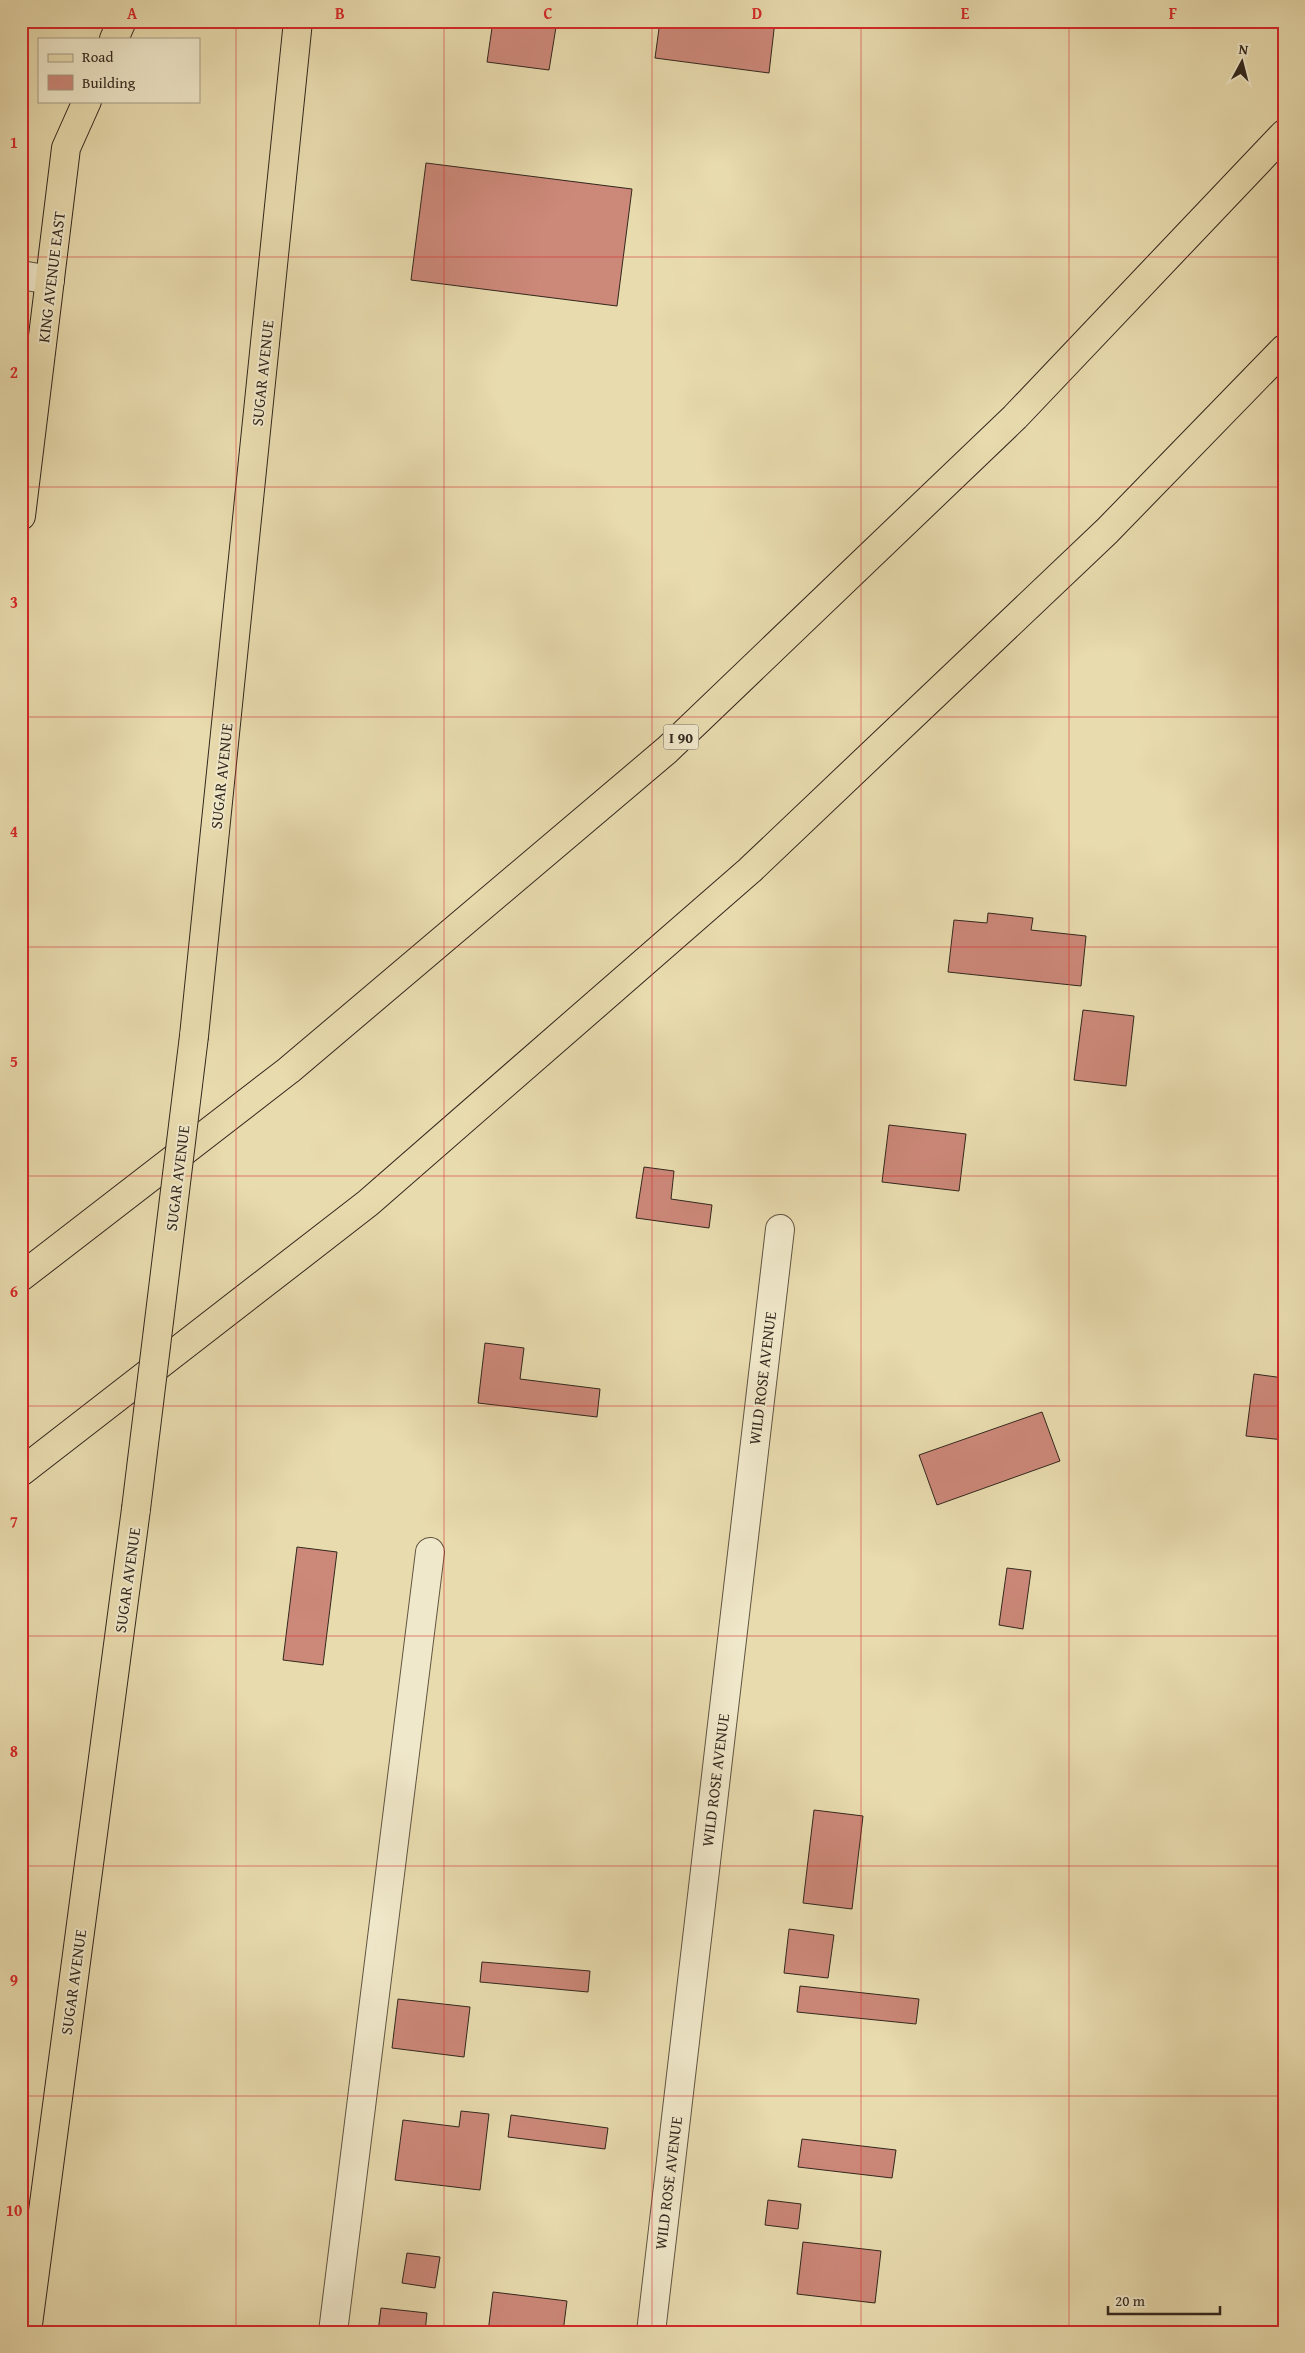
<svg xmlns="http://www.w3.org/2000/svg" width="1305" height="2353" font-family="'Gentium Book Plus',serif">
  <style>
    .building { fill: #cc8879; stroke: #32271d }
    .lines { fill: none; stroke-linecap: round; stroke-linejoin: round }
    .minor-casing { stroke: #605441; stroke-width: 30 }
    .major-casing { stroke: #32271d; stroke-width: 30 }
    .highway-casing { stroke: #32271d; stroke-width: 30 }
    .minor { stroke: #f0e8ca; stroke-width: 28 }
    .major { stroke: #e8dbae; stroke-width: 28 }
    .highway { stroke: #e8dbae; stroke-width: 28 }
    .major-bridge-casing { stroke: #32271d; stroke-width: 30; stroke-linecap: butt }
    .major-bridge { stroke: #e8dbae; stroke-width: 28 }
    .grid { fill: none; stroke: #d62828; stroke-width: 1; stroke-opacity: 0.55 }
    .labels { text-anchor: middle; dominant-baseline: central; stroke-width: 4; stroke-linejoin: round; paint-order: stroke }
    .shield { fill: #f0e8ca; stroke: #6b6151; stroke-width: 1 }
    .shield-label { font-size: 15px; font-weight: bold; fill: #32271d }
    .street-label { font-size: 16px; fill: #32271d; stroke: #f0e8ca }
    .neatline { fill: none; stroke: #d62828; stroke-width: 2 }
    .grid-label { font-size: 16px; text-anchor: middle; font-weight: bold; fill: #d62828 }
  </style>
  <rect width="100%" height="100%" fill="#e8dbae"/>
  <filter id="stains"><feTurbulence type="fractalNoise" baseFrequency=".004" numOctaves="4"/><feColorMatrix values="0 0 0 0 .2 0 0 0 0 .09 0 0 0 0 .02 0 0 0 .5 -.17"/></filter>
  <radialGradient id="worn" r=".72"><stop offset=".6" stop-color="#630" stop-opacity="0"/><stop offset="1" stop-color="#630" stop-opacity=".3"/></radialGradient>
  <!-- building -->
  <g class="building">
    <polygon points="493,21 557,21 549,70 487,62"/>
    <polygon points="660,21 775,21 769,73 655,58"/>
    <polygon points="426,163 632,189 617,306 411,280"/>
    <polygon points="988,913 1033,918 1031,930 1086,936 1081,986 948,972 954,920 987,923"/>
    <polygon points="1083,1010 1134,1016 1126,1086 1074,1080"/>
    <polygon points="889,1125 966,1134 959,1191 882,1182"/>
    <polygon points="644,1167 674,1171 671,1199 712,1205 709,1228 636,1218"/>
    <polygon points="485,1343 524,1348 520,1379 600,1389 597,1417 478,1403"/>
    <polygon points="1254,1374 1284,1378 1284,1440 1246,1436"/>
    <polygon points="1042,1412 1060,1461 937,1505 919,1455"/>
    <polygon points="297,1547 337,1552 323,1665 283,1660"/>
    <polygon points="1007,1568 1031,1571 1023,1629 999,1625"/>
    <polygon points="814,1810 863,1816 852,1909 803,1903"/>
    <polygon points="789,1929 834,1935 828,1978 784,1973"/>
    <polygon points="482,1962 590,1971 588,1992 480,1982"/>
    <polygon points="800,1986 919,1999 916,2024 797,2012"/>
    <polygon points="398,1999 470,2007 464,2057 392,2048"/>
    <polygon points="461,2111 489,2114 480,2190 395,2180 403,2120 459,2127"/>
    <polygon points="511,2115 608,2128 605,2149 508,2137"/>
    <polygon points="802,2139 896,2150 892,2178 798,2167"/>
    <polygon points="768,2200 801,2204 798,2229 765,2225"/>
    <polygon points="803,2242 881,2251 875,2303 797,2294"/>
    <polygon points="407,2253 440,2257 435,2288 402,2283"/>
    <polygon points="493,2292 567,2301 563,2332 488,2332"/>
    <polygon points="381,2308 427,2313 425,2332 378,2332"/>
  </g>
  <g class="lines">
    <defs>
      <g id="minor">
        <polyline points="21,275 50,280"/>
        <polyline points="333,2332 430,1552"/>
        <polyline points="651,2332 780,1229"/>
      </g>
      <g id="major">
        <polyline points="114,39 122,21"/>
        <polyline points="21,516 66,148 87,101"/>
        <polyline points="194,1036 298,21"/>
        <polyline points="27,2332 136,1509"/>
      </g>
      <g id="highway">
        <polyline points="21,1277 289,1070 667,750 1015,417 1284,134"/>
        <polyline points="21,1472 368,1203 750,870 1107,531 1284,349"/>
      </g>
    </defs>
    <!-- minor casing -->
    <use href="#minor" class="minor-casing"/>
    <!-- major casing -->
    <use href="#major" class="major-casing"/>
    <!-- highway casing -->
    <use href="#highway" class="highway-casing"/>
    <!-- minor -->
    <use href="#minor" class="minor"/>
    <!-- major -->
    <use href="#major" class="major"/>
    <!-- highway -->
    <use href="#highway" class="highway"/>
    <defs>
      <polyline id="major-bridge" points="136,1509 194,1036"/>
    </defs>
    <!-- major-bridge casing -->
    <use href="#major-bridge" class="major-bridge-casing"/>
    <!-- major-bridge -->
    <use href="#major-bridge" class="major-bridge"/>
  </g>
  <!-- grid -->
  <path class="grid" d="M 236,21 L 236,2332M 444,21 L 444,2332M 652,21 L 652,2332M 861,21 L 861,2332M 1069,21 L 1069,2332M 21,257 L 1284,257M 21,487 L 1284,487M 21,717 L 1284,717M 21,947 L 1284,947M 21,1176 L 1284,1176M 21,1406 L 1284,1406M 21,1636 L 1284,1636M 21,1866 L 1284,1866M 21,2096 L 1284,2096"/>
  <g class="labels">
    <!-- shield labels -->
    <rect class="shield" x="663.5" y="724.5" width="35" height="25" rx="4"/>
    <g class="shield-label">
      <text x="681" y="737">I 90</text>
    </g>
    <!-- street labels -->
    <g class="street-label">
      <text transform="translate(51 277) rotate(-83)">KING AVENUE EAST</text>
      <text transform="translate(262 373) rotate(-84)">SUGAR AVENUE</text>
      <text transform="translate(221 776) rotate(-84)">SUGAR AVENUE</text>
      <text transform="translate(177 1178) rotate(-83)">SUGAR AVENUE</text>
      <text transform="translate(762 1378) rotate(-83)">WILD ROSE AVENUE</text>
      <text transform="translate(127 1580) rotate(-82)">SUGAR AVENUE</text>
      <text transform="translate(715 1780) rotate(-83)">WILD ROSE AVENUE</text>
      <text transform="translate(73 1982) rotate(-82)">SUGAR AVENUE</text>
      <text transform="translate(668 2183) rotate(-83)">WILD ROSE AVENUE</text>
    </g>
  </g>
  <!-- margin -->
  <rect width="1305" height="2353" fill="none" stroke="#e8dbae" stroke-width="55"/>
  <!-- legend -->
  <rect x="38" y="38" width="162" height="65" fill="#f0e8ca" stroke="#a49b85"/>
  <rect x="48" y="54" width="25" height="8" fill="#e8dbae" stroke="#a49b85"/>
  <text x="82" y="62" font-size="15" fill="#32271d">Road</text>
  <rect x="48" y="75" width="25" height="15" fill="#cc8879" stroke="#a49b85"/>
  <text x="82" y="88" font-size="15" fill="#32271d">Building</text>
  <!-- north arrow -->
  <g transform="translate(1242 62) rotate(7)" stroke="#f0e8ca" stroke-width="4" paint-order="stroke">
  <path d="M0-4L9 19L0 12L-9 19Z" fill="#32271d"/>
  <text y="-8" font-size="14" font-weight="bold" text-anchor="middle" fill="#32271d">N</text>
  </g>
  <!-- scale -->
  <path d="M1108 2306v8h112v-8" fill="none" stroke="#32271d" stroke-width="2.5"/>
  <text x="1115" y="2306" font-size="15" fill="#32271d" stroke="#f0e8ca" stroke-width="4" paint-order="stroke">20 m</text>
  <rect x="28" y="28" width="1250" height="2298" class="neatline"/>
  <g class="grid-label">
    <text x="132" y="19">A</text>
    <text x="340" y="19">B</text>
    <text x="548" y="19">C</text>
    <text x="757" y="19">D</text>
    <text x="965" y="19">E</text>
    <text x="1173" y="19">F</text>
    <text x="14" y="148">1</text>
    <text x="14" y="378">2</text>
    <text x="14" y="608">3</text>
    <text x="14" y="837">4</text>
    <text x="14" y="1067">5</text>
    <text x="14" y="1297">6</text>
    <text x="14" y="1527">7</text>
    <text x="14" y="1757">8</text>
    <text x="14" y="1986">9</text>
    <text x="14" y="2216">10</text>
  </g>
  <rect width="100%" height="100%" filter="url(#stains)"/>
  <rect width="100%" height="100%" fill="url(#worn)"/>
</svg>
